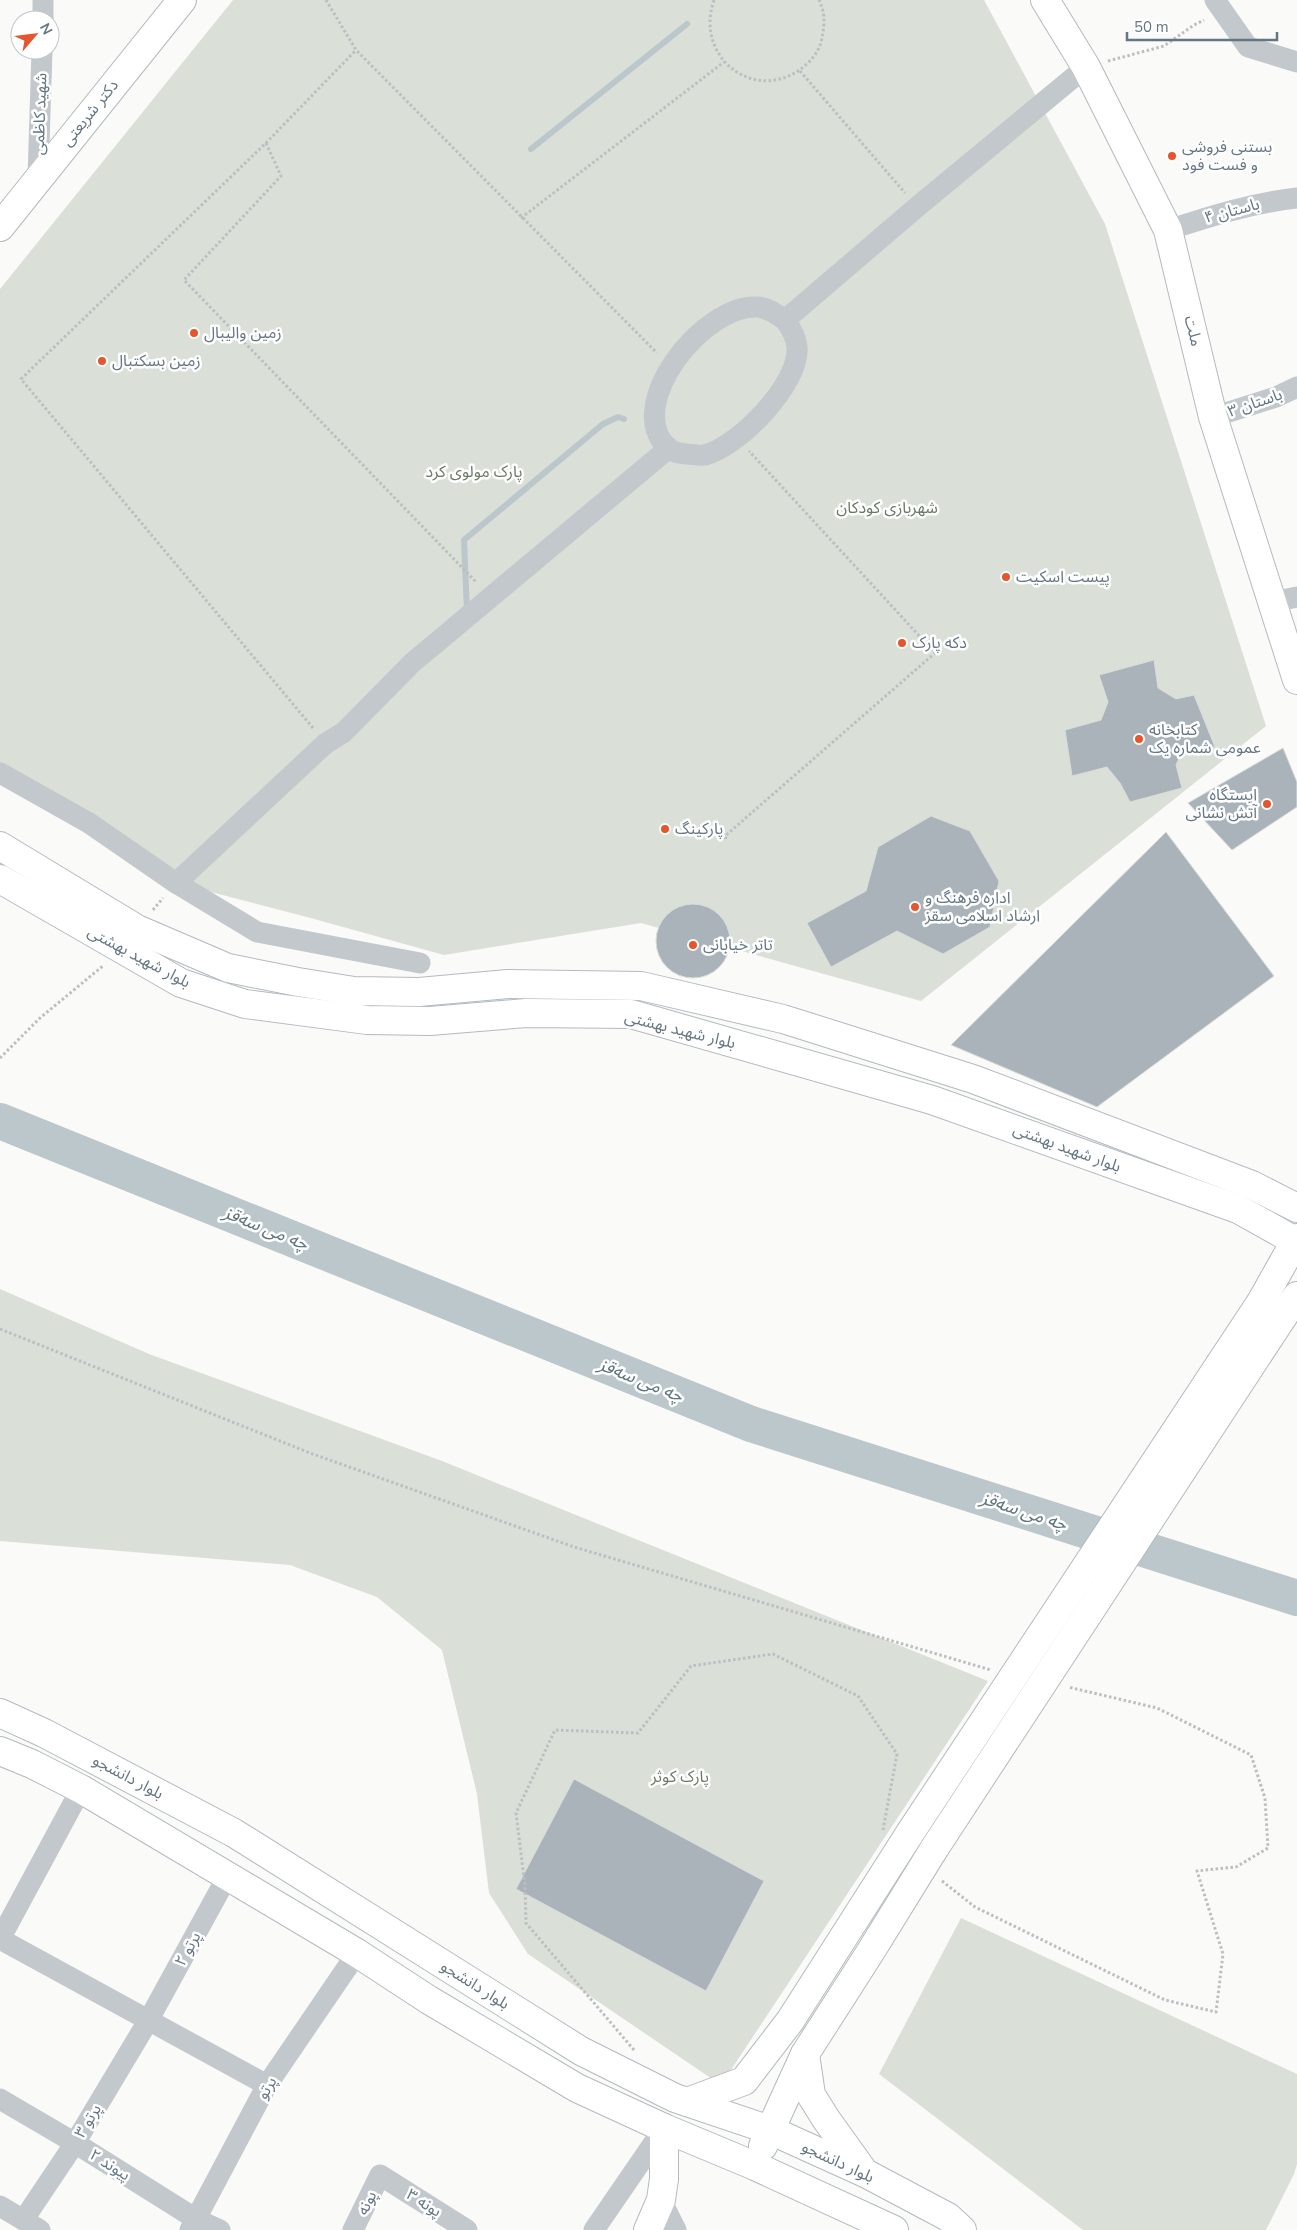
<svg xmlns="http://www.w3.org/2000/svg" width="1297" height="2230" font-family="'Nunito Sans','Noto Sans Arabic',sans-serif">
  <style>
    .green { fill: #dadfd7 }
    .lines { fill: none; stroke-linecap: round; stroke-linejoin: round }
    .stream { stroke: #bbc7cb; stroke-width: 6 }
    .river { stroke: #bbc7cb; stroke-width: 36 }
    .building { fill: #aab3b9; stroke: #dcdcda }
    .secondary-casing { stroke: #b3babf; stroke-width: 30 }
    .path { stroke: #bbbfc2; stroke-width: 3; stroke-dasharray: 2.5 2.5; stroke-linecap: butt }
    .street { stroke: #c3c8cc; stroke-width: 21 }
    .secondary { stroke: #fff; stroke-width: 28 }
    .secondary-bridge-casing { stroke: #b3babf; stroke-width: 30; stroke-linecap: butt }
    .secondary-bridge { stroke: #fff; stroke-width: 28 }
    .poi-dot { fill: #e4572e; stroke: #fff; stroke-width: 2 }
    .labels { text-anchor: middle; dominant-baseline: central; stroke-width: 5; stroke-linejoin: round; paint-order: stroke }
    .street-label { font-size: 16px; fill: #657683; stroke: #fff }
    .poi-label { font-size: 16px; fill: #657683; stroke: #fff; text-anchor: start }
    .park-label { font-size: 16px; fill: #687a64; stroke: #fff }
    .water-label { font-size: 18px; font-style: italic; fill: #60757c; stroke: #fff }
  </style>
  <rect width="100%" height="100%" fill="#fafaf8"/>
  <!-- green -->
  <g class="green">
    <polygon points="233,0 984,0 1105,224 1266,726 921,1001 641,923 444,955 307,917 176,883 0,766 0,289"/>
    <polygon points="0,1289 149,1354 442,1461 988,1681 721,2085 528,1954 489,1893 477,1794 442,1650 377,1597 290,1565 0,1541"/>
    <polygon points="961,1918 1297,2074 1297,2164 1294,2174 1266,2230 1083,2230 879,2074"/>
  </g>
  <g class="lines">
    <!-- stream -->
    <g class="stream">
      <polyline points="531,149 687,24"/>
      <polyline points="467,612 464,540 603,424 618,417 624,419"/>
    </g>
    <!-- river -->
    <polyline class="river" points="0,1121 751,1424 1297,1598"/>
  </g>
  <!-- building -->
  <g class="building">
    <polygon points="1154,660 1158,688 1176,699 1194,695 1215,747 1184,748 1176,765 1182,788 1130,802 1120,783 1107,767 1072,776 1065,730 1101,720 1108,702 1099,675"/>
    <polygon points="1283,748 1297,782 1297,807 1232,850 1188,803"/>
    <polygon points="931,816 970,831 999,881 990,927 943,954 897,931 831,967 807,923 866,891 878,847"/>
    <polygon points="1166,832 1274,976 1097,1107 951,1045"/>
    <circle cx="693" cy="941" r="37"/>
    <polygon points="574,1779 764,1881 706,1991 516,1889"/>
  </g>
  <g class="lines">
    <defs>
      <g id="secondary">
        <polyline points="1045,0 1086,67 1168,230 1213,417 1297,680"/>
        <polyline points="0,227 182,0"/>
        <polyline points="0,846 137,929 228,968 298,982 354,991 419,992 508,984 641,986 783,1019 973,1079 1252,1185 1297,1208"/>
        <polyline points="0,879 181,983 245,1004 367,1020 430,1021 526,1013 631,1014 932,1100 1238,1209 1297,1242"/>
        <polyline points="1261,1302 1297,1238"/>
        <polyline points="1282,1318 1297,1296"/>
        <polyline points="0,1713 44,1733 234,1833 581,2051 675,2098 770,2130 865,2173 948,2217 962,2230"/>
        <polyline points="0,1751 32,1764 81,1789 357,1953 429,2000 577,2088 664,2128 755,2166 894,2230"/>
        <polyline points="805,2054 811,2095 826,2119 864,2172"/>
        <polyline points="687,2102 744,2081 790,2021 910,1833"/>
        <polyline points="763,2146 805,2054 871,1951 934,1849"/>
        <polyline points="648,2230 661,2200 664,2179 664,2128"/>
      </g>
    </defs>
    <!-- secondary casing -->
    <use href="#secondary" class="secondary-casing"/>
    <!-- path -->
    <g class="path">
      <polyline points="326,0 356,50 657,353"/>
      <path d="M 714,0 C 693,60 760,108 808,63 C 815,56 821,47 822,37 C 825,24 825,12 819,0"/>
      <polyline points="1108,61 1164,46 1194,25 1204,20"/>
      <polyline points="800,71 905,193"/>
      <polyline points="266,143 281,176 184,280 477,583"/>
      <polyline points="521,218 724,62"/>
      <polyline points="313,728 21,379 266,143 356,50"/>
      <polyline points="726,839 725,836 935,653 749,451"/>
      <polyline points="153,910 163,898"/>
      <polyline points="0,1058 40,1018 104,965"/>
      <polyline points="0,1329 310,1453 574,1547 991,1670"/>
      <polyline points="942,1881 975,1907 1165,2000 1216,2012 1223,1954 1197,1871 1236,1867 1268,1848 1265,1798 1251,1755 1157,1708 1068,1687"/>
      <polyline points="634,2050 526,1923 525,1886 516,1813 555,1730 638,1733 691,1666 773,1654 858,1696 897,1754 883,1830"/>
    </g>
    <!-- street -->
    <g class="street">
      <polyline points="1215,0 1248,47 1297,62"/>
      <polyline points="43,20 43,0"/>
      <polyline points="38,177 42,50"/>
      <path d="M 1168,230 C 1211,216 1252,203 1297,198"/>
      <path d="M 785,320 C 791,328 796,336 797,347 C 800,384 739,446 705,455 C 700,456 692,454 686,454 C 679,453 674,453 668,448 C 622,406 704,303 758,307 C 769,308 776,314 785,320 L 917,207 L 1086,67"/>
      <polyline points="1213,417 1276,397 1297,387"/>
      <polyline points="1272,602 1297,597"/>
      <polyline points="0,773 89,823 176,883 257,932 420,963"/>
      <polyline points="176,883 325,744 344,732 412,663 669,448"/>
      <polyline points="81,1789 0,1939 267,2085"/>
      <polyline points="0,2099 75,2143 196,2219 220,2230"/>
      <polyline points="661,2200 676,2230"/>
      <polyline points="0,2206 40,2230"/>
      <polyline points="24,2219 75,2143 148,2021 227,1877"/>
      <polyline points="190,2230 267,2085 357,1953"/>
      <polyline points="353,2230 380,2175 467,2230"/>
      <polyline points="594,2230 664,2128"/>
    </g>
    <!-- secondary -->
    <use href="#secondary" class="secondary"/>
    <defs>
      <g id="secondary-bridge">
        <polyline points="910,1833 1261,1302"/>
        <polyline points="934,1849 1282,1318"/>
      </g>
    </defs>
    <!-- secondary-bridge casing -->
    <use href="#secondary-bridge" class="secondary-bridge-casing"/>
    <!-- secondary-bridge -->
    <use href="#secondary-bridge" class="secondary-bridge"/>
  </g>
  <!-- markers -->
  <g class="poi-dot">
    <circle cx="1172" cy="156" r="5"/>
    <circle cx="194" cy="333" r="5"/>
    <circle cx="102" cy="361" r="5"/>
    <circle cx="1006" cy="577" r="5"/>
    <circle cx="902" cy="643" r="5"/>
    <circle cx="1139" cy="739" r="5"/>
    <circle cx="1267" cy="804" r="5"/>
    <circle cx="665" cy="829" r="5"/>
    <circle cx="915" cy="907" r="5"/>
    <circle cx="693" cy="945" r="5"/>
  </g>
  <g class="labels">
    <!-- street labels -->
    <g class="street-label">
      <text transform="translate(90 113) rotate(-51)">دکتر شریعتی</text>
      <text transform="translate(40 114) rotate(-88)">شهید کاظمی</text>
      <text transform="translate(1232 211) rotate(-15)">باستان ۴</text>
      <text transform="translate(1193 331) rotate(76)">ملت</text>
      <text transform="translate(1255 403) rotate(-19)">باستان ۳</text>
      <text transform="translate(139 957) rotate(28)">بلوار شهید بهشتی</text>
      <text transform="translate(680 1030) rotate(14)">بلوار شهید بهشتی</text>
      <text transform="translate(1067 1148) rotate(20)">بلوار شهید بهشتی</text>
      <text transform="translate(128 1777) rotate(28)">بلوار دانشجو</text>
      <text transform="translate(188 1949) rotate(-61)">پرتو ۲</text>
      <text transform="translate(475 1985) rotate(32)">بلوار دانشجو</text>
      <text transform="translate(267 2088) rotate(-59)">پرتو</text>
      <text transform="translate(88 2121) rotate(-59)">پرتو ۳</text>
      <text transform="translate(838 2162) rotate(25)">بلوار دانشجو</text>
      <text transform="translate(110 2165) rotate(32)">پیوند ۲</text>
      <text transform="translate(367 2203) rotate(-64)">پونه</text>
      <text transform="translate(424 2203) rotate(32)">پونه ۳</text>
    </g>
    <!-- poi labels -->
    <g class="poi-label">
      <text x="1182" y="147">بستنی فروشی<tspan x="1182" dy="18">و فست فود</tspan></text>
      <text x="204" y="333">زمین والیبال</text>
      <text x="112" y="361">زمین بسکتبال</text>
      <text x="1016" y="577">پیست اسکیت</text>
      <text x="912" y="643">دکه پارک</text>
      <text x="1149" y="730">کتابخانه<tspan x="1149" dy="18">عمومی شماره یک</tspan></text>
      <text x="1257" y="795" text-anchor="end">ایستگاه<tspan x="1257" dy="18">آتش نشانی</tspan></text>
      <text x="675" y="829">پارکینگ</text>
      <text x="925" y="898">اداره فرهنگ و<tspan x="925" dy="18">ارشاد اسلامی سقز</tspan></text>
      <text x="703" y="945">تاتر خیابانی</text>
    </g>
    <!-- park labels -->
    <g class="park-label">
      <text x="474" y="472">پارک مولوی کرد</text>
      <text x="887" y="508">شهربازی کودکان</text>
      <text x="680" y="1777">پارک کوثر</text>
    </g>
    <!-- water labels -->
    <g class="water-label">
      <text transform="translate(266 1228) rotate(22)">چە می سەقز</text>
      <text transform="translate(641 1380) rotate(22)">چە می سەقز</text>
      <text transform="translate(1024 1511) rotate(18)">چە می سەقز</text>
    </g>
  </g>
  <!-- north arrow -->
  <g transform="translate(35 35) rotate(62)"><circle r="24" fill="#ffffff" stroke="#c1c8cd"/>
  <path d="M0-4L9 19L0 12L-9 19Z" fill="#e4572e"/>
  <text y="-8" font-size="14" font-weight="bold" text-anchor="middle" fill="#657683">N</text>
  </g>
  <!-- scale -->
  <path d="M1127 32v8h150v-8" fill="none" stroke="#657683" stroke-width="2.5"/>
  <text x="1134" y="32" font-size="15" fill="#657683" stroke="#ffffff" stroke-width="4" paint-order="stroke">50 m</text>
</svg>
